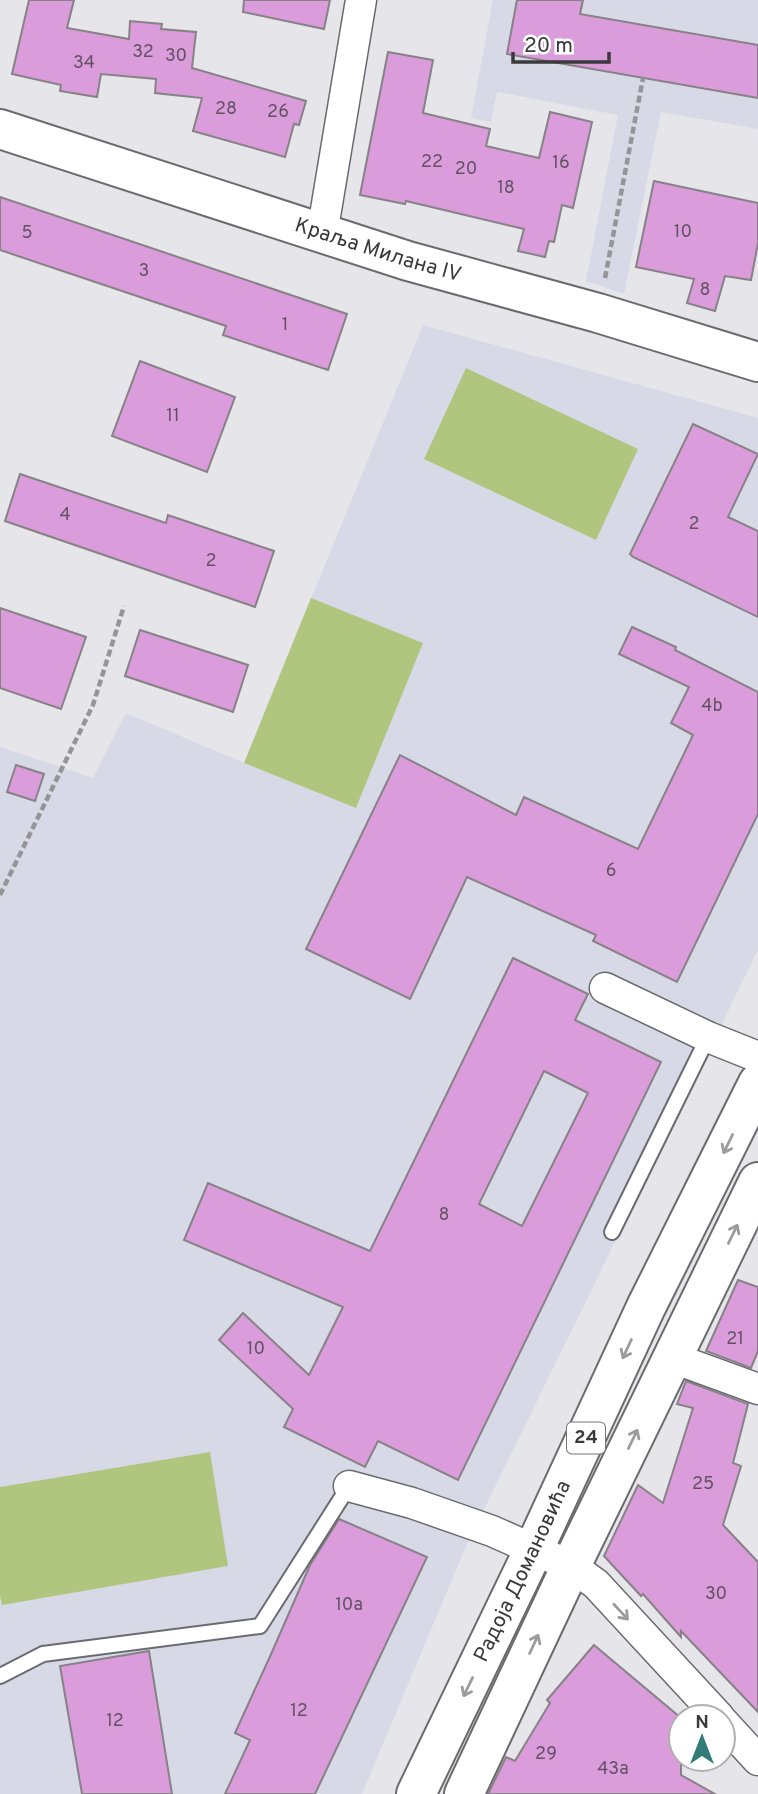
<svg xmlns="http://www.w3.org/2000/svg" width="758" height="1794" font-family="Overpass,sans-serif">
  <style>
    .built { fill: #d7dae6 }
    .green { fill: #b0c67f }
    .building { fill: #da9cda; stroke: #868285; stroke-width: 2; fill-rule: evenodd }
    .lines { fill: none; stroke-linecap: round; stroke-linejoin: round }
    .lane-casing { stroke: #6a6b6f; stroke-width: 18 }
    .street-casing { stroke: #6a6b6f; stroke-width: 33 }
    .secondary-casing { stroke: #6a6b6f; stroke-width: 42 }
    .primary-casing { stroke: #6a6b6f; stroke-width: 42 }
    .path { stroke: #959598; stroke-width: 4.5; stroke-dasharray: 7 3.5; stroke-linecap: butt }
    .lane { stroke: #fff; stroke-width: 14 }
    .street { stroke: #fff; stroke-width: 30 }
    .secondary { stroke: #fff; stroke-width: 38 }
    .primary { stroke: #fff; stroke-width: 38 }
    .oneway { stroke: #9c9c9e }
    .labels { text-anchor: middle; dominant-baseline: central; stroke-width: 7; stroke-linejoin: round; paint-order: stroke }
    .number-label { font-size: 18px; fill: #625264 }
    .shield { fill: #fff; stroke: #757576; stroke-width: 2 }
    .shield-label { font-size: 19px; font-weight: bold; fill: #3a3a3c }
    .street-label { font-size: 21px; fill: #3a3a3c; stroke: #fff }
  </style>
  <rect width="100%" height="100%" fill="#e5e5ea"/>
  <!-- built -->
  <g class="built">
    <polygon points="493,0 758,0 758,129 661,112 624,294 586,281 618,115 497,92 491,122 471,118"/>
    <polygon points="423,325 758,418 758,950 467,1544 362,1794 0,1794 0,747 93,778 126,713 244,763"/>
  </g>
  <!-- green -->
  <g class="green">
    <polygon points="466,368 638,449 596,540 424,459"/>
    <polygon points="311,598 423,643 356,808 244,763"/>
    <polygon points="210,1452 228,1566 2,1605 0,1596 0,1487"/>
  </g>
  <!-- building -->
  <g class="building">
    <polygon points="29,0 74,0 67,28 129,39 130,21 162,24 161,29 196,32 192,68 306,101 299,125 294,124 285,157 193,131 202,98 155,93 156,79 101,74 97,97 60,91 61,85 12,74"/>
    <polygon points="244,0 330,0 324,29 243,12"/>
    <polygon points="517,0 583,0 580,14 758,45 758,98 507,54"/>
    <polygon points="388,52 433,60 423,113 490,129 486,146 539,158 550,112 592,122 573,208 562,205 554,242 549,241 545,257 518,251 524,229 406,201 405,204 360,195"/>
    <polygon points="654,181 758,203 758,243 751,280 725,276 715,311 687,303 694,279 636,267"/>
    <polygon points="0,197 347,314 328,370 223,335 226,326 0,250"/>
    <polygon points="140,361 235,397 207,472 112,436"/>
    <polygon points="693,424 758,454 728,517 758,531 758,617 633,557 630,554"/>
    <polygon points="20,474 166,523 168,515 274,551 255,607 5,521"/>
    <polygon points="0,608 86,637 61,709 0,688"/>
    <polygon points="632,627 676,647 675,650 758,692 758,814 677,982 593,941 596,935 467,877 410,999 306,949 400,755 516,815 524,797 638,849 693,735 671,723 689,687 619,654"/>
    <polygon points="140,630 248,665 233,712 125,676"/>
    <polygon points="16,765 44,774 35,801 7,792"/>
    <path d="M 513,958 L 588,994 L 575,1020 L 661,1062 L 458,1480 L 378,1441 L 365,1467 L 284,1427 L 293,1409 L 219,1340 L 243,1313 L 309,1375 L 343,1307 L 184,1240 L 208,1183 L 370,1251 ZM 544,1071 L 588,1093 L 522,1226 L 479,1204 Z"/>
    <polygon points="738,1280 758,1287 758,1351 751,1368 706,1351"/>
    <polygon points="686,1381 748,1404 733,1463 741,1466 723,1525 758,1562 758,1712 681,1631 681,1637 643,1594 641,1596 604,1556 638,1485 663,1503 693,1408 677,1404"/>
    <polygon points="339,1519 427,1557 315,1794 225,1794 250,1740 235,1733 272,1652 310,1565"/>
    <polygon points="594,1645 681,1718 681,1775 715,1794 488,1794 506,1757 515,1761 550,1703 547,1700"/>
    <polygon points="149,1651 172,1794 82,1794 60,1666"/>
  </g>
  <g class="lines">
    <defs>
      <g id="lane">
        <polyline points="612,1232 708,1037"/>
        <polyline points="0,1676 43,1654 260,1626 349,1486"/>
      </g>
      <g id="street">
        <polyline points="322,234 361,0"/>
        <polyline points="605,988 708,1037 758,1057"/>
        <polyline points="673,1358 758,1389"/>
        <polyline points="349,1486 412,1503 492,1531 571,1566 596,1584 719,1717"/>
        <polyline points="723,1722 758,1760"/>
      </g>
      <g id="secondary">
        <path id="s1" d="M 0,129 L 408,261 L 598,313 L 758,362"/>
      </g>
      <g id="primary">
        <path id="s2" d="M 416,1794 L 534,1549 L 646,1307 L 758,1083"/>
        <polyline points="464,1794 571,1566 758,1182"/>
      </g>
    </defs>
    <!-- lane casing -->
    <use href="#lane" class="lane-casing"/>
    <!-- street casing -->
    <use href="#street" class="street-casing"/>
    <!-- secondary casing -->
    <use href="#secondary" class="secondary-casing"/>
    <!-- primary casing -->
    <use href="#primary" class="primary-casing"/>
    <!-- path -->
    <g class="path">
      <polyline points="605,278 643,78"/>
      <polyline points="0,895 93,705 124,606"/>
    </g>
    <!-- lane -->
    <use href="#lane" class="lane"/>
    <!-- street -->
    <use href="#street" class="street"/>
    <!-- secondary -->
    <use href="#secondary" class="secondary"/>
    <!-- primary -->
    <use href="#primary" class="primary"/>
  </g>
  <!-- one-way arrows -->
  <defs><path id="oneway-shaft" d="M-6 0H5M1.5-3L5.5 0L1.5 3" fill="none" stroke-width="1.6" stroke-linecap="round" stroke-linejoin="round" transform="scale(1.75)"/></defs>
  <g class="oneway">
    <use href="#oneway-shaft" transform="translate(728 1144) rotate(116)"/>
    <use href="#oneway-shaft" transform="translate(733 1234) rotate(-64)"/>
    <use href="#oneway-shaft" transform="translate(627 1349) rotate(115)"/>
    <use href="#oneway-shaft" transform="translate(633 1439) rotate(-64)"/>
    <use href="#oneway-shaft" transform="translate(621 1612) rotate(47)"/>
    <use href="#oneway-shaft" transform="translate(534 1644) rotate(-65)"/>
    <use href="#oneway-shaft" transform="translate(468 1687) rotate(116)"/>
  </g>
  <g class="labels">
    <!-- number labels -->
    <g class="number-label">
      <text x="143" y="52">32</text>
      <text x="176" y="56">30</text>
      <text x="84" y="63">34</text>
      <text x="226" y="109">28</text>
      <text x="278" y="112">26</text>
      <text x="432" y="162">22</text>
      <text x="561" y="163">16</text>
      <text x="466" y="169">20</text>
      <text x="506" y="188">18</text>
      <text x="683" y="232">10</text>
      <text x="27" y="233">5</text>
      <text x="144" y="271">3</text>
      <text x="705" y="290">8</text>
      <text x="285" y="325">1</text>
      <text x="173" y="416">11</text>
      <text x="65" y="515">4</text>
      <text x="694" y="524">2</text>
      <text x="211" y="561">2</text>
      <text x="712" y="706">4b</text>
      <text x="611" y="871">6</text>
      <text x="444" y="1215">8</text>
      <text x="735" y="1339">21</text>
      <text x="256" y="1349">10</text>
      <text x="703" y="1484">25</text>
      <text x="716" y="1594">30</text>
      <text x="349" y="1605">10a</text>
      <text x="299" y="1711">12</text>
      <text x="115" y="1721">12</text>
      <text x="546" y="1754">29</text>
      <text x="613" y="1769">43a</text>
    </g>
    <!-- shield labels -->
    <rect class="shield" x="567" y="1422.5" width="38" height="31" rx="5"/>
    <g class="shield-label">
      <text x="586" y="1438">24</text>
    </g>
    <!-- street labels -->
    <g class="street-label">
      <text stroke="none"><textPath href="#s1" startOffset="397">Краља Милана IV</textPath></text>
      <text stroke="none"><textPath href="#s2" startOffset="247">Радоја Домановића</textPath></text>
    </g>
  </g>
  <!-- north arrow -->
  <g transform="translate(702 1738)"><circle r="33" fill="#ffffff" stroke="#b0b0b1" stroke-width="2"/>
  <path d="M0-5L12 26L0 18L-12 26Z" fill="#327b77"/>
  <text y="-10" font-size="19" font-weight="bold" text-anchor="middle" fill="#3a3a3c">N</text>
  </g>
  <!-- scale -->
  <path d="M513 52v10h96v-10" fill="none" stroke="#3a3a3c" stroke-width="3.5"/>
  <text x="524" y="52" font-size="21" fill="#3a3a3c" stroke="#ffffff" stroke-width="5" paint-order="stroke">20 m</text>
</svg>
